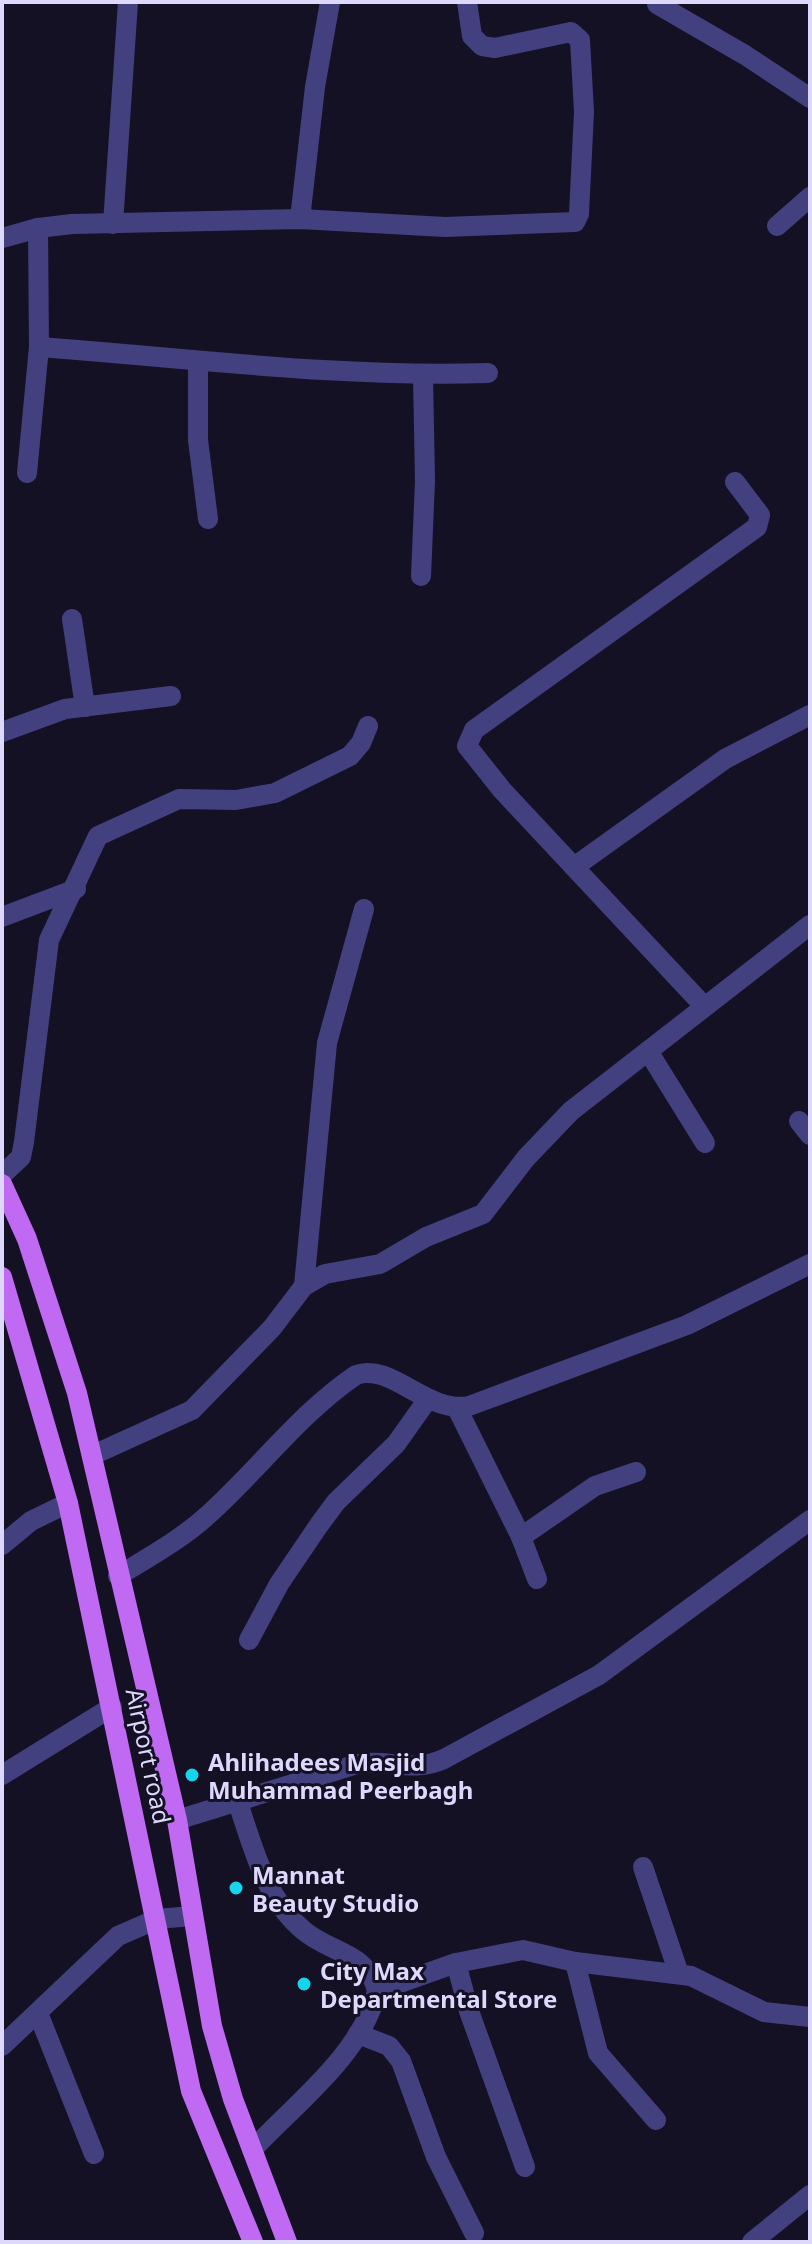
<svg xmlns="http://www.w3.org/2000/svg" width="812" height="2244" font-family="'Noto Sans',sans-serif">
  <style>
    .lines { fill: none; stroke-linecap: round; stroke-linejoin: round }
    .minor { stroke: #434080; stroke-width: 20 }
    .major { stroke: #c069f2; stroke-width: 20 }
    .poi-dot { fill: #15d4eb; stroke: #151125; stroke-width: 3 }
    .labels { text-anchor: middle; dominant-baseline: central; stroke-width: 6; stroke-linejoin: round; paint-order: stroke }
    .street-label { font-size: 24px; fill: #ddd8fc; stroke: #151125 }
    .poi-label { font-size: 24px; font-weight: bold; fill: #ddd8fc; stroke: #151125; text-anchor: start }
  </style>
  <rect width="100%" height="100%" fill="#151125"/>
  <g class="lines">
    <!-- minor -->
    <g class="minor">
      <polyline points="657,4 745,55 810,98"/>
      <polyline points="300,219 315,87 330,2"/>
      <polyline points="113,224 128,2"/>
      <polyline points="777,226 810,197"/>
      <polyline points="2,238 38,228 72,224 300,219 445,227 575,222 579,214 584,112 580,40 571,32 495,48 482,46 472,36 467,2"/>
      <path d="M 39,347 C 189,358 338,378 488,373"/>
      <polyline points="198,362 198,440 208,519"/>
      <polyline points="27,473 39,347 38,228"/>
      <polyline points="421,576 425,481 423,375"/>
      <polyline points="72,619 85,707"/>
      <polyline points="2,732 65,709 171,696"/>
      <polyline points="574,867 725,759 810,715"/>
      <polyline points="2,917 76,889"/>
      <polyline points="704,1006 502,790 467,746 474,730 757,527 760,515 735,482"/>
      <polyline points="648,1051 705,1143"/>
      <polyline points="799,1121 810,1135"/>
      <polyline points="2,1175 21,1157 24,1142 49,940 98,836 179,799 236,800 275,793 350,756 361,743 368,726"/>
      <polyline points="304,1286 327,1043 364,909"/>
      <polyline points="457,1408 521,1537 537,1579"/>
      <polyline points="93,1455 192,1410 272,1328 304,1286 325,1274 380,1264 426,1237 483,1214 526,1158 571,1111 810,925"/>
      <polyline points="521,1537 595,1486 636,1472"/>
      <polyline points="2,1545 31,1521 68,1503"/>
      <path d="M 118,1576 C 149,1557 182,1539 209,1514 C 259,1469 300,1413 356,1375 C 391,1362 427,1414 469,1406 L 687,1325 L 810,1264"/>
      <polyline points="249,1640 279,1584 319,1525 336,1502 396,1444 428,1399"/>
      <polyline points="2,1775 112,1707"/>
      <path d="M 238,1803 C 253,1847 265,1898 303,1930 C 329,1953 368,1952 377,1991 C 362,2054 295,2104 252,2150"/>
      <path d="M 177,1820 L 357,1764 C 390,1758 410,1774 444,1759 L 599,1675 L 810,1520"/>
      <polyline points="643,1867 679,1974"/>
      <polyline points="575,1962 598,2053 656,2120"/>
      <polyline points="456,1963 469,2011 525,2167"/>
      <polyline points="377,1991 456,1963 523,1950 575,1962 691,1976 764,2012 810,2017"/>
      <polyline points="38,2013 94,2154"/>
      <polyline points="358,2034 389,2046 401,2061 436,2157 474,2233"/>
      <polyline points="2,2046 118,1936 157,1919 192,1916"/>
      <polyline points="752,2242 810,2195"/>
    </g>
    <!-- major -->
    <g class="major">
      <polyline points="2,1184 27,1239 77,1393 177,1820 212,2026 233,2099 287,2242"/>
      <polyline points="2,1277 68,1503 191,2091 253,2242"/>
    </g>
  </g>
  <!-- markers -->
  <g class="poi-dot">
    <circle cx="192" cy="1775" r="8"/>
    <circle cx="236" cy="1888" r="8"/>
    <circle cx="304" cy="1984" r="8"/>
  </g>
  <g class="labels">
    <!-- street labels -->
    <g class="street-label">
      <text transform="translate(149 1756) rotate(78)">Airport road</text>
    </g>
    <!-- poi labels -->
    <g class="poi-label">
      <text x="208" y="1761">Ahlihadees Masjid<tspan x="208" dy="28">Muhammad Peerbagh</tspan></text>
      <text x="252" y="1874">Mannat<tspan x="252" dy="28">Beauty Studio</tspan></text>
      <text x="320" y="1970">City Max<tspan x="320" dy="28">Departmental Store</tspan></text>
    </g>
  </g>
  <!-- border -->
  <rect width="812" height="2244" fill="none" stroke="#ddd8fc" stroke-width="8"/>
</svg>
